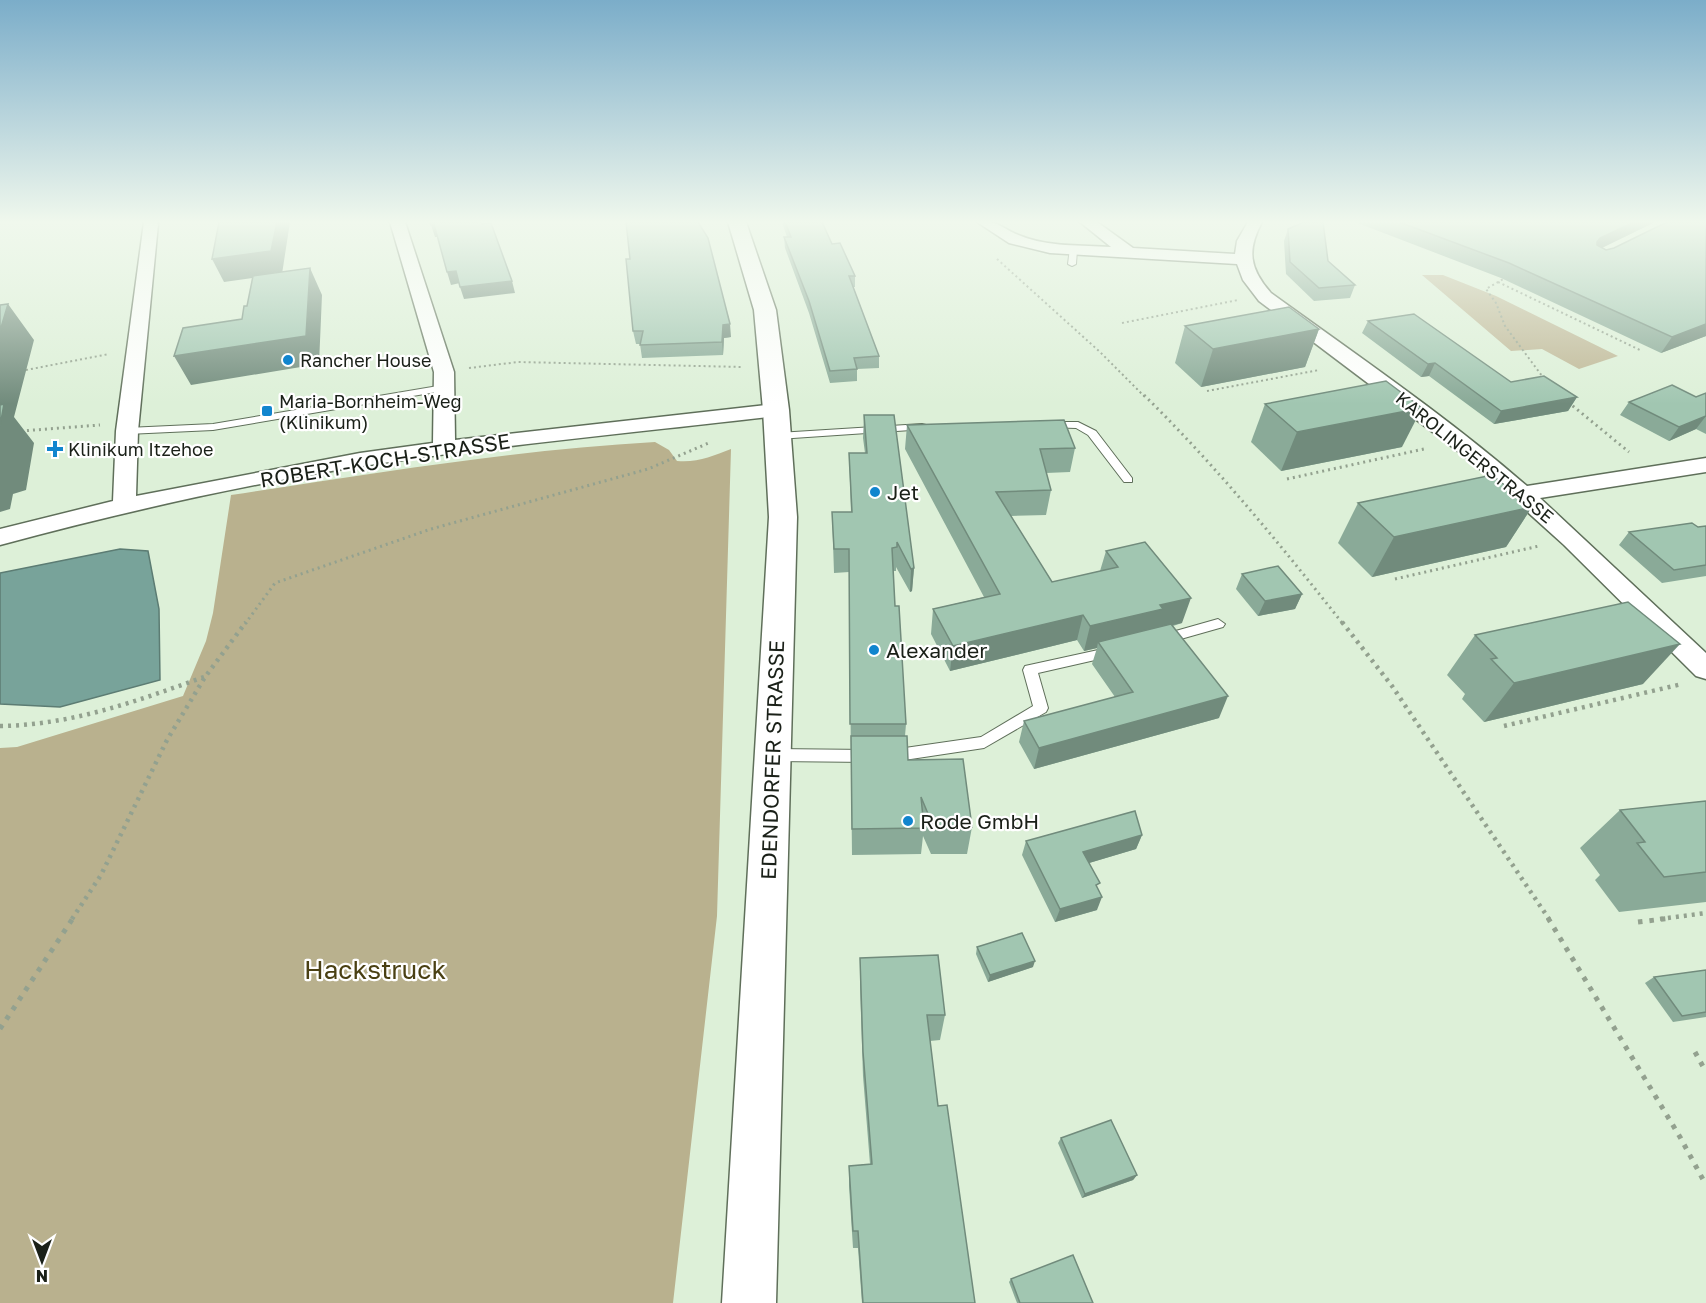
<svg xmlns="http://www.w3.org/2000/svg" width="1706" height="1303" font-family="'Golos Text',sans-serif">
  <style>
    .green { fill: #bfb796 }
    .forest { fill: #b9b18e }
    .water { fill: #78a39a; stroke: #5c7c73; stroke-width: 1.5 }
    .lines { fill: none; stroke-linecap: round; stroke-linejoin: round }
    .lane-casing { stroke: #5f6f5a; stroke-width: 2 }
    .street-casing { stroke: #5f6f5a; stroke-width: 3 }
    .secondary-casing { stroke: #5f6f5a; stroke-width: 3 }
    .path-far3 { stroke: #93a18f; stroke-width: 2; stroke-dasharray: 2 3; stroke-linecap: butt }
    .path-far2 { stroke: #93a18f; stroke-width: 3; stroke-dasharray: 2 4; stroke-linecap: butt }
    .path-far1 { stroke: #93a18f; stroke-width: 4.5; stroke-dasharray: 3 5; stroke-linecap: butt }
    .path { stroke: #93a18f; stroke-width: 5; stroke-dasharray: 4.5 7; stroke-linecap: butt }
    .lane { fill: #fff; fill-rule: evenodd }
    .street { fill: #fff; fill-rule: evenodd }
    .secondary { fill: #fff; fill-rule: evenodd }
    .wall { fill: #8aaa98 }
    .shaded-wall { fill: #718b7c }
    .building { fill: #a1c6b1; stroke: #718b7c; stroke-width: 1.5 }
    .poi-dot { fill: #1185ce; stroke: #fff; stroke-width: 2 }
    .labels { text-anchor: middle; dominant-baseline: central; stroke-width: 4.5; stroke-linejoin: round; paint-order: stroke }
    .far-poi-label { font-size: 18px; fill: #1a2018; stroke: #fff; text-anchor: start }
    .far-street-label { font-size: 18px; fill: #1a2018; stroke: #fff }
    .street-label { font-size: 21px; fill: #1a2018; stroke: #fff }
    .poi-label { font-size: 21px; fill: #1a2018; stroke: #fff; text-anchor: start }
    .near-park-label { font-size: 26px; fill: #4a4013; stroke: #fff }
  </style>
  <rect width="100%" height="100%" fill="#ddf0d8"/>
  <!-- green -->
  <polygon class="green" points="1422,275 1443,275 1496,296 1618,356 1579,369 1542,349 1511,351"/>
  <!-- forest -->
  <path class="forest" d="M 655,442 L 669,450 L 677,461 C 697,463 713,456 731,449 L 717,916 L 673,1303 L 0,1303 L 0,748 L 17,747 L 183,696 L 206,641 L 213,613 L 231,495 C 371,474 513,450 655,442 Z"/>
  <!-- water -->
  <polygon class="water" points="120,549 148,551 159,609 160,680 60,707 0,704 0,573"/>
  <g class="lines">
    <defs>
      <g id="lane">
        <polygon points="1070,248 1077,250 1076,264 1072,266 1068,264"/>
        <polygon points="444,385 448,386 448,390 213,430 127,434 122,431 127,428 213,424"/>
        <polygon points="1050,422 1078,422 1096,431 1132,478 1132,482 1124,482 1088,435 1076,428 1046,427 1045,425"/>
        <polygon points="922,424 926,425 926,429 778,439 773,436 778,433"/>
        <polygon points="1218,619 1225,624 1223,627 1163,644 1156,639 1158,636"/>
        <polygon points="1112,647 1117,649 1119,652 1117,655 1038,673 1048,708 1046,712 984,748 891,762 886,760 884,756 886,752 891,750 981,737 1033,706 1023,670 1025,666"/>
        <polygon points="774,749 869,750 874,752 876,756 874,760 869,762 774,761 769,759 767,755 769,751"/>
      </g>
      <g id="street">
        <path d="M 144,222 L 156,222 L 158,224 L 138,431 L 136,496 L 360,453 L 433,443 L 434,372 L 390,222 L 405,222 L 454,372 L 455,440 L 776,404 L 783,406 L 786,410 L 783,414 L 776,416 C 638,432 500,445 363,466 C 240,485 119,513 0,545 L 0,529 L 113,501 L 116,431 Z"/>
        <path d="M 977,222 C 999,220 1002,229 1021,236 C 1048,247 1082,245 1111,247 L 1080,222 L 1097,222 L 1133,248 L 1235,254 L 1237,241 L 1248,222 L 1262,222 C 1247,250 1249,268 1271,293 C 1358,356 1446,416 1527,486 L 1706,458 L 1706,472 L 1540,498 L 1706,653 L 1706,679 L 1696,676 L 1564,545 L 1471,461 L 1259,301 L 1243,280 L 1237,264 L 1050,253 L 1009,243 Z"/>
      </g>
      <polygon id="secondary" points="728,222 746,222 776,310 789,410 797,517 776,1303 722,1303 769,517 763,410 754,310"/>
    </defs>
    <!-- lane casing -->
    <use href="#lane" class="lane-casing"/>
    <!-- street casing -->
    <use href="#street" class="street-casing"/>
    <!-- secondary casing -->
    <use href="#secondary" class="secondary-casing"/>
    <!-- path-far3 -->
    <g class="path-far3">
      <polyline points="997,259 1100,352 1145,397"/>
      <polyline points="1507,277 1486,289 1496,303 1505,326 1545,380"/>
      <polyline points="1498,282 1642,351"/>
      <polyline points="1122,323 1238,300"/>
      <polyline points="469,368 518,362 743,367"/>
      <polyline points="26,370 109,354"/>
      <polyline points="1207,391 1319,370"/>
    </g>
    <!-- path-far2 -->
    <g class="path-far2">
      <path d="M 1144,395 C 1216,466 1280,544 1343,624"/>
      <polyline points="1568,402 1629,452"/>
      <polyline points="21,431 100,425"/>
      <polyline points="1287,479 1424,449"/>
      <polyline points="1395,579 1539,546"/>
      <polyline points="245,624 275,583 431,529 648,469 711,442"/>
    </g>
    <!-- path-far1 -->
    <g class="path-far1">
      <polyline points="1342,622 1392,686 1549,919"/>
      <path d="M 0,726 C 72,725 137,701 204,677"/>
      <polyline points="1504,726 1682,684"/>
      <polyline points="72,919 101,875 167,740 205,677 246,622"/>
      <polyline points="1660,919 1706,913"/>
    </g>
    <!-- path -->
    <g class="path">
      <polyline points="1548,918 1680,1137 1706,1185"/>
      <polyline points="1638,922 1672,918"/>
      <polyline points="0,1029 73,918"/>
      <polyline points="1695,1052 1706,1072"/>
    </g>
    <!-- lane -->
    <use href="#lane" class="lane"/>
    <!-- street -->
    <use href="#street" class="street"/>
    <!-- secondary -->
    <use href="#secondary" class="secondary"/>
  </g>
  <!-- wall -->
  <g class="wall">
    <polygon points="782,222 822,222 832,244 855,276 855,287 853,287 879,356 879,368 857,369 857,381 830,383 809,313 785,248 784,237 787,237"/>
    <polygon points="1355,222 1655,222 1602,248 1606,250 1706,222 1706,336 1661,353 1501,278"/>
    <polygon points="1288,229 1328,261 1355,285 1350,298 1314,301 1286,274 1284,241"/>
    <polygon points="630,259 731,337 724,338 723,355 642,358 640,344 636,344 633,331"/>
    <polygon points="1368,321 1511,382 1577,397 1568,411 1494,424 1429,376 1421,377 1362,333"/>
    <polygon points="1185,326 1319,329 1305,367 1201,387 1175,363"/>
    <polygon points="1706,393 1706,434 1696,429 1669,441 1620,415 1629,402 1696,397"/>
    <polygon points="1265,404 1402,447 1281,471 1251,442"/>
    <polygon points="864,415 914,568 912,591 910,592 896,567 896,571 893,571 895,606 906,724 905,736 908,760 972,827 967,854 931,854 923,836 921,854 852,855 849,572 834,573 832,512 851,512 849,453 865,453 863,438"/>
    <polygon points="907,425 1075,448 1070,472 1046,473 1051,490 1046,515 1011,516 1052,582 1100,571 1106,551 1182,623 1173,626 1219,718 1034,769 1019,742 1024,721 1115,697 1092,664 1097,648 1084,651 1077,640 950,671 931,634 933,609 984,597 905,449"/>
    <polygon points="1358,503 1532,507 1506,547 1372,577 1338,543"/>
    <polygon points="1706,526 1706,576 1662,583 1619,545 1629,532 1698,527"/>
    <polygon points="1242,574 1302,594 1295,609 1258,616 1236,589"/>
    <polygon points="1475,635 1643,684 1484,722 1462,699 1465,694 1447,675"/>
    <polygon points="1706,801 1706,902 1619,912 1595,880 1600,875 1580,848 1620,810"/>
    <polygon points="1142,835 1136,849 1089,863 1097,910 1055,922 1022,855 1026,841"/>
    <polygon points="977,947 1033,967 988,982 976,954"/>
    <polygon points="860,958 945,1015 940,1040 930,1041 938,1106 975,1303 862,1303 858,1248 853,1248 849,1186 849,1166 870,1164 863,1076 860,985"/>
    <polygon points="1706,970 1706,1017 1673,1022 1645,983 1654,977"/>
    <polygon points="1061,1138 1137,1175 1133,1180 1082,1198 1058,1143"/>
    <polygon points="1011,1279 1093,1303 1017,1303 1009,1282"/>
  </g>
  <!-- shaded-wall -->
  <g class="shaded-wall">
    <polygon points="277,222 290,222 282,274 224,282 212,259"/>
    <polygon points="1634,222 1655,222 1591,253 1600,238"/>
    <polygon points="434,224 438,237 435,237 431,225"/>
    <polygon points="310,268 322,295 319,364 191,385 174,356 306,336"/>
    <polygon points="456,271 460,283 451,285 447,272"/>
    <polygon points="512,281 515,293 464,299 460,287"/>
    <polygon points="8,304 34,340 14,417 34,443 26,490 13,494 10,509 0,512 0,331"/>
    <polygon points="730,324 731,337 724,338 723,355 722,342 723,325"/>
    <polygon points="1706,324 1706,336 1661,353 1672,337"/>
    <polygon points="1319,329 1305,367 1201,387 1213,349"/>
    <polygon points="1435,363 1429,376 1421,377 1428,364"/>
    <polygon points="1577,397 1568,411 1494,424 1501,411"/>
    <polygon points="1422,408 1402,447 1281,471 1297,432"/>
    <polygon points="1706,416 1696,429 1669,441 1679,427"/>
    <polygon points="1532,507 1506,547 1372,577 1394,537"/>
    <polygon points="914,568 912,591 910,592 911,569"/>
    <polygon points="1302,594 1295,609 1258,616 1265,601"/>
    <polygon points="1191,598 1182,623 1098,642 1097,648 1084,651 1090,626 1160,605"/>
    <polygon points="1083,615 1077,640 950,671 953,646"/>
    <polygon points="1680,644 1643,684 1484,722 1514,683"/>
    <polygon points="1228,696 1219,718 1034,769 1039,748"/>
    <polygon points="1142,835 1136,849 1079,866 1083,852"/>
    <polygon points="1102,897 1097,910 1055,922 1060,909"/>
    <polygon points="1035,961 1033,967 988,982 990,975"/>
    <polygon points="1137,1175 1133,1180 1082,1198 1085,1194"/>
  </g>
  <!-- building -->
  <g class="building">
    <polygon points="219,222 277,222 271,251 212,259"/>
    <polygon points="430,222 481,222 482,224 491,223 512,281 460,287 456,271 447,272 434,224 431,225"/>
    <polygon points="626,222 698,222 708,238 730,324 723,325 722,342 640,345 643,331 633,331 626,259 630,259"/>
    <polygon points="785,222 822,222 832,244 840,243 855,276 849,276 879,356 854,358 857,369 830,371 809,301 784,237 791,237"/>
    <polygon points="1304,222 1323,222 1328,261 1355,285 1319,288 1290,262 1288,229"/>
    <polygon points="1399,222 1634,222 1600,238 1597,242 1597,245 1606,250 1614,248 1667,222 1706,222 1706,324 1672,337 1509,263"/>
    <polygon points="310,268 306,336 174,356 183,328 242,319 244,306 247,306 253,276"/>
    <polygon points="8,304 0,331 0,305"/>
    <polygon points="1289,307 1319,329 1213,349 1185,326"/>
    <polygon points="1414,314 1511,382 1544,376 1577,397 1501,411 1435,363 1428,364 1368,321"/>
    <polygon points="1386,381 1422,408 1297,432 1265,404"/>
    <polygon points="1672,385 1696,397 1706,393 1706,416 1679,427 1629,402"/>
    <polygon points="4,404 0,426 0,405"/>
    <polygon points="864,415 894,415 914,568 911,569 897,542 897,547 892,548 895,606 899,606 906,724 850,724 849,549 834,549 832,512 852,512 849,453 867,453"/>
    <polygon points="1064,420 1075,448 1040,449 1051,490 996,492 1052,582 1118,567 1106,551 1145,542 1191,598 1160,605 1163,609 1090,626 1083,615 953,646 933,609 1000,594 907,425"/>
    <polygon points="1492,475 1532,507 1394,537 1358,503"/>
    <polygon points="1692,523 1698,527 1706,526 1706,565 1674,570 1629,532"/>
    <polygon points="1278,566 1302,594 1265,601 1242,574"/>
    <polygon points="1628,602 1680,644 1514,683 1491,659 1497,658 1475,635"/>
    <polygon points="1171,624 1228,696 1039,748 1024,721 1133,692 1098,642"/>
    <polygon points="851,736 907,736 908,760 963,759 972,827 934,828 921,797 924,828 852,829"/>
    <polygon points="1706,801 1706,872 1664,877 1637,843 1645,842 1620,810"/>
    <polygon points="1135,811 1142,835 1083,852 1100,883 1096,885 1102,897 1060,909 1026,841"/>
    <polygon points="1022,933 1035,961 990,975 977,947"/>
    <polygon points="938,955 945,1015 927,1015 938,1106 947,1105 975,1303 863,1303 858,1231 853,1231 849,1166 872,1164 863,1052 860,958"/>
    <polygon points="1706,970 1706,1012 1682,1016 1654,977"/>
    <polygon points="1111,1120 1137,1175 1085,1194 1061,1138"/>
    <polygon points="1073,1255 1093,1303 1020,1303 1011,1279"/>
  </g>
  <!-- sky -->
  <linearGradient id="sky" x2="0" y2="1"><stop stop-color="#7badc9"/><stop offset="0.55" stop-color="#f0f8ed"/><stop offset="1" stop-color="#f0f8ed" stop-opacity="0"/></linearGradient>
  <rect width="1706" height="404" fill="url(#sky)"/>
  <!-- markers -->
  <g class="poi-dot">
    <circle cx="288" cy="360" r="6"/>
    <rect x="261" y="405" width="12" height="12" rx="3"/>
    <path d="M52 440h6v6h6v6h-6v6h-6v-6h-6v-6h6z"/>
    <circle cx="875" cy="492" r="6"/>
    <circle cx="874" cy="650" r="6"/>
    <circle cx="908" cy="821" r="6"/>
  </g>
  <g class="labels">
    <!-- far-poi labels -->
    <g class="far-poi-label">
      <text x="300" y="360">Rancher House</text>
      <text x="279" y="401">Maria-Bornheim-Weg<tspan x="279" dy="21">(Klinikum)</tspan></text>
      <text x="68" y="449">Klinikum Itzehoe</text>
    </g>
    <!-- far-street labels -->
    <g class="far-street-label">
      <text transform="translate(1475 457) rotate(39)">KAROLINGERSTRASSE</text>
    </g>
    <!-- street labels -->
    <g class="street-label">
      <text transform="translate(385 460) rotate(-9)">ROBERT-KOCH-STRASSE</text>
      <text transform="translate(772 760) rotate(-88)">EDENDORFER STRASSE</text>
    </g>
    <!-- poi labels -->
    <g class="poi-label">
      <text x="887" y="492">Jet</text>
      <text x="886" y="650">Alexander</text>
      <text x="920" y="821">Rode GmbH</text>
    </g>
    <!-- near-park labels -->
    <g class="near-park-label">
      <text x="375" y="969">Hackstruck</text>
    </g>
  </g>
  <!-- north arrow -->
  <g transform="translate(42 1261) rotate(180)" stroke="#ffffff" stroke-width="4.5" paint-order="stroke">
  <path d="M0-4.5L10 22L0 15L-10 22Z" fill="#1a2018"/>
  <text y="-9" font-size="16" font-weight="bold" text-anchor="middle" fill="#1a2018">N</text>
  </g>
</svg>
